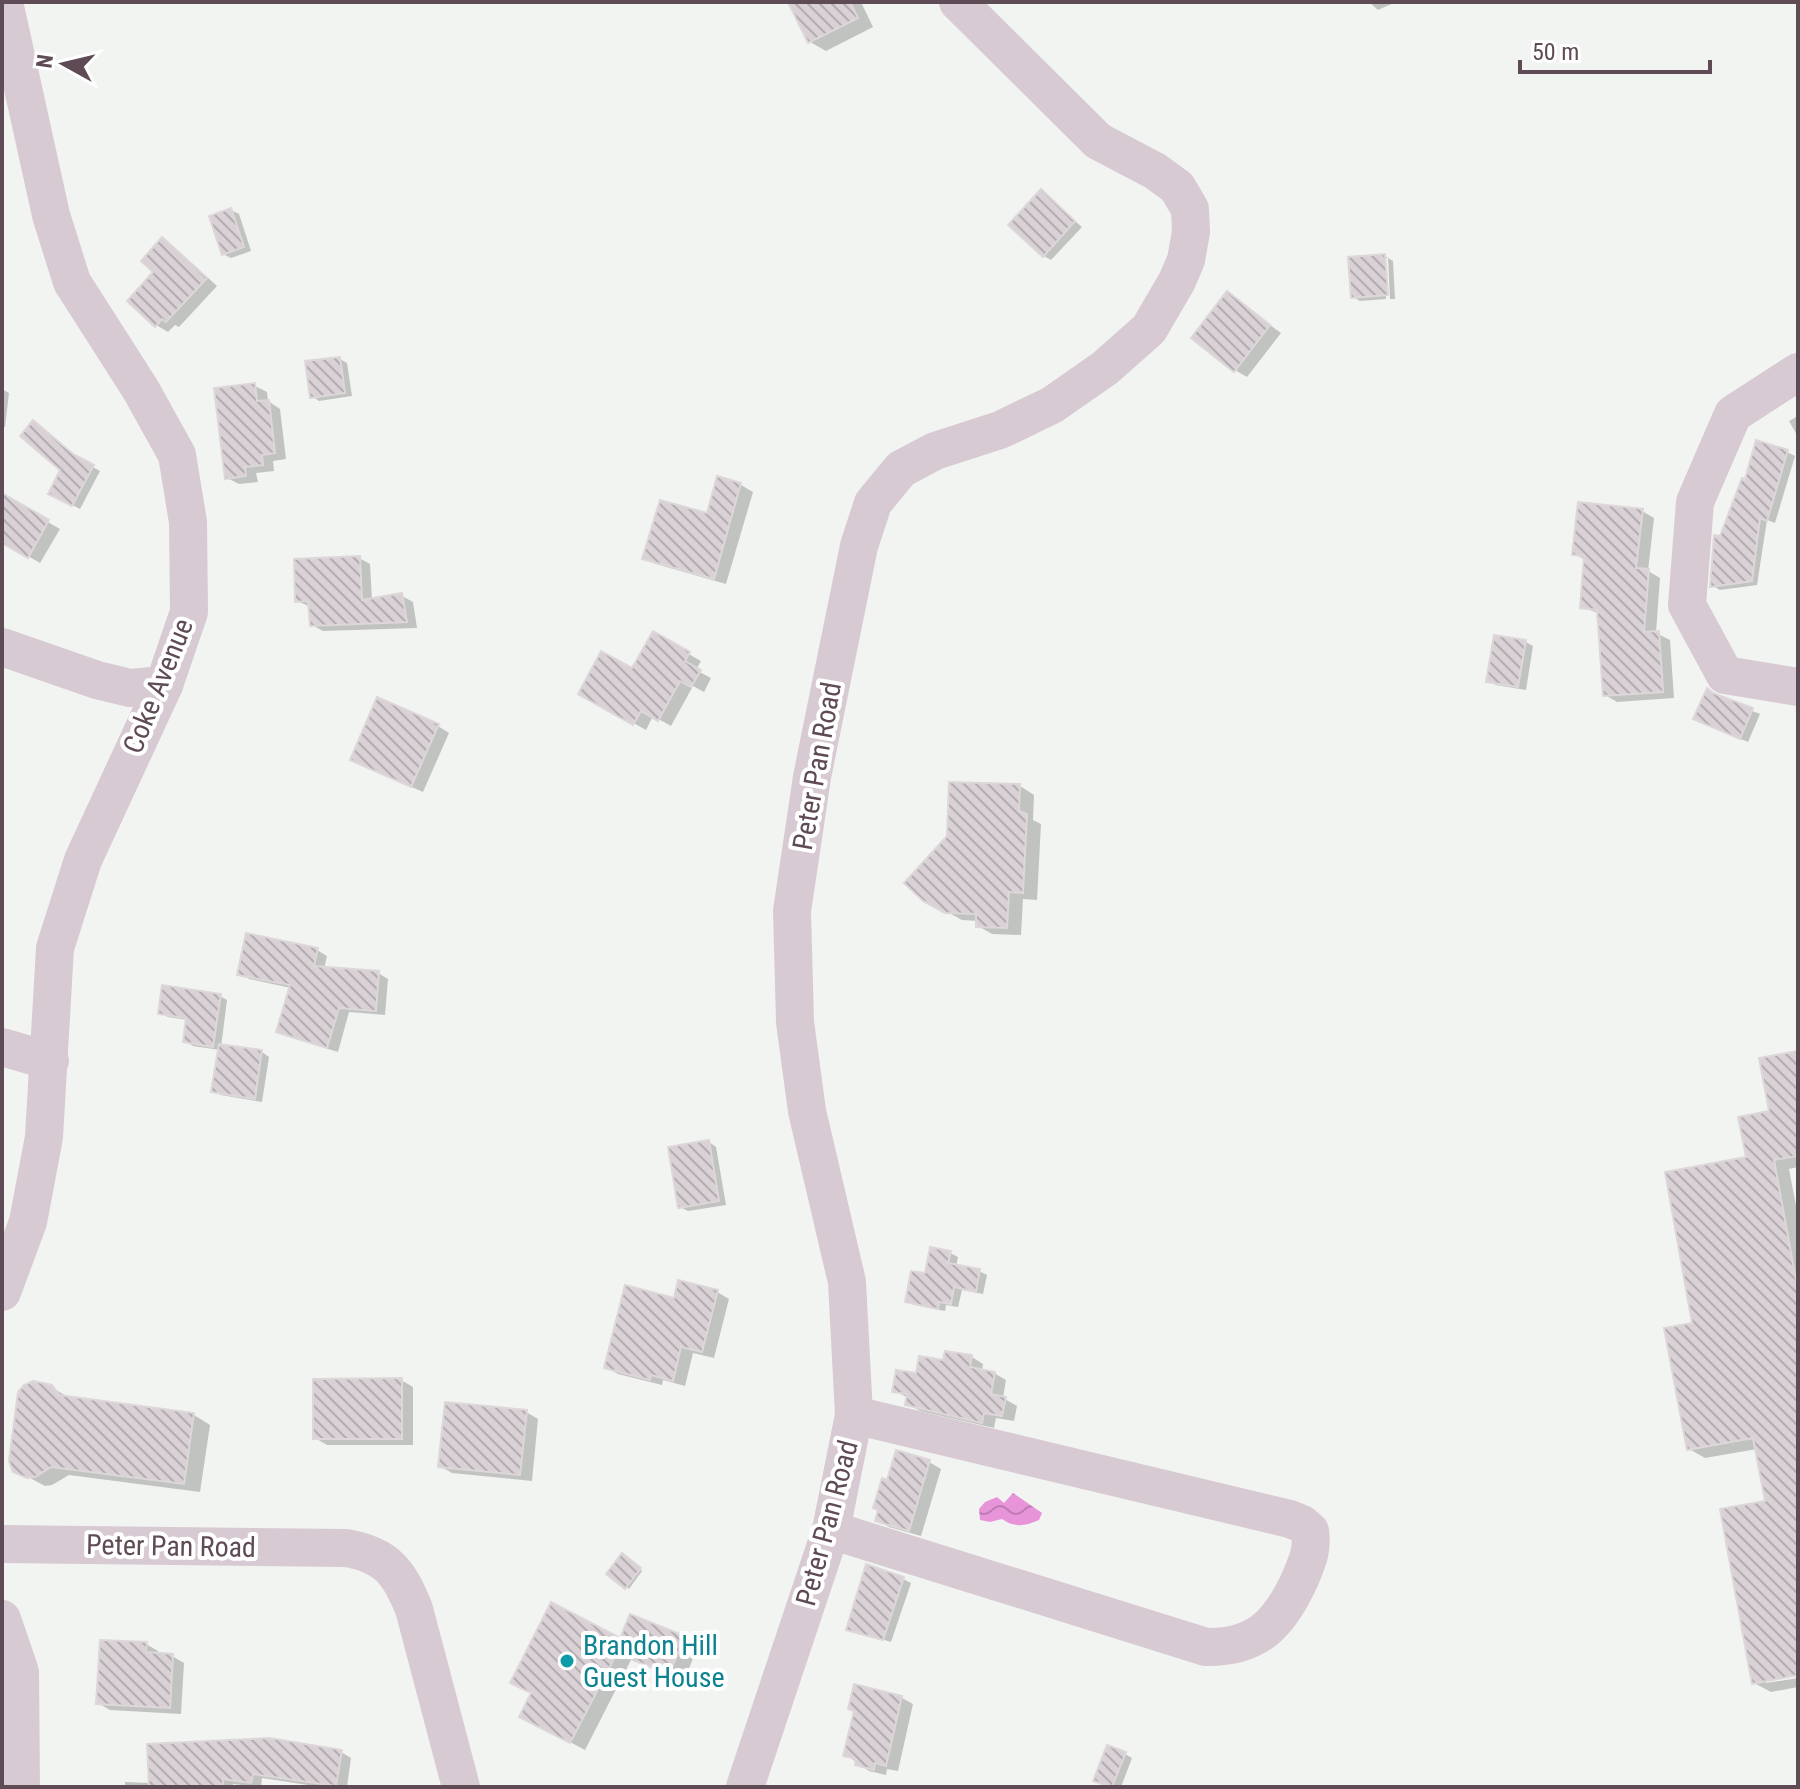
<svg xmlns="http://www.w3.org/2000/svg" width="1800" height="1789" font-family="'Roboto Condensed',sans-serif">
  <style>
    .water { fill: url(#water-waves) }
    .shadow { fill: #0003 }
    .building { fill: url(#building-back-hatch); stroke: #ddd7d9; stroke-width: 2 }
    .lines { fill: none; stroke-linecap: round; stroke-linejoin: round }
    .minor { stroke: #d8cad2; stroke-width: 38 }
    .culture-dot { fill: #0f9aa8; stroke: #fff; stroke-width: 3 }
    .labels { text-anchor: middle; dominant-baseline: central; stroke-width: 8; stroke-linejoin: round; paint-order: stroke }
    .street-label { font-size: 28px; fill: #5f4b56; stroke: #fff }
    .culture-label { font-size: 28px; fill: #0d838f; stroke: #fff; text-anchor: start }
  </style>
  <defs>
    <pattern id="water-waves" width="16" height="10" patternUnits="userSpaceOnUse" patternTransform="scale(2)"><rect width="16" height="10" fill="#e894d9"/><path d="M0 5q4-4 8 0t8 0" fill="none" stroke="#bf7bb3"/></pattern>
    <pattern id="building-back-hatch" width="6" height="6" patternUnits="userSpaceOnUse" patternTransform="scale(2)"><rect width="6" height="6" fill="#d9d1d5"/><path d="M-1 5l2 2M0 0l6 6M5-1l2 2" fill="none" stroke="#b3acb0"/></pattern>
  </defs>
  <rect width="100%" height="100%" fill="#f2f4f2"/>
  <!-- water -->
  <path class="water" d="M 1013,1493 L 1042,1513 L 1039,1520 C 1026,1526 1014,1528 1002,1519 L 990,1522 L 980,1520 L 979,1509 L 985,1502 L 997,1497 L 1004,1503 Z"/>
  <!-- shadow -->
  <g class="shadow">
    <polygon points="790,2 861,2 873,27 826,51 810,42"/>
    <polygon points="1369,2 1396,2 1378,10"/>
    <polygon points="1041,192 1082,227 1051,260 1044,256"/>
    <polygon points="231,210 239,214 251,251 231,258 223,254"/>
    <polygon points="163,240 174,247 217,286 179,327 175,325 168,332 156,325 156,272"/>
    <polygon points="1385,256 1393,261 1395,299 1390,299 1388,258 1384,258 1386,299 1360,301 1353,297"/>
    <polygon points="1228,294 1281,333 1247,377 1235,370"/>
    <polygon points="340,359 347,363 352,396 319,401 312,396"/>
    <polygon points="255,386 267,392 268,401 280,409 286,459 273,461 274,471 256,473 258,482 239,484 227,478"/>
    <polygon points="2,389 9,393 5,427 2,427"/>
    <polygon points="1798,416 1798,437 1789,421"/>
    <polygon points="34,422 80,460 100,471 80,509 50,493 63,470"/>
    <polygon points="1787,452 1795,456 1775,523 1767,520 1757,585 1720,590 1713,586 1722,538"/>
    <polygon points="719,479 741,485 753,492 726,584 656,564 645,558 708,516"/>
    <polygon points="2,496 60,529 40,563 2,541"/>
    <polygon points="1642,511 1654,518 1648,571 1660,578 1656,633 1670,640 1674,698 1617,702 1605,695 1600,614 1582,607 1586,560 1574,554"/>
    <polygon points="359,558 370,564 372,600 402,596 413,602 417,628 323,631 312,625 311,607 297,601"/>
    <polygon points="653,634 701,661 696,670 711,678 704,692 693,686 671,726 653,716 646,730 580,693 633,671"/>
    <polygon points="1526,642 1533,646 1526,690 1496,685 1488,681"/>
    <polygon points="1717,697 1760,714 1748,742 1703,723"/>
    <polygon points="438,726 449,733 423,792 364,766"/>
    <polygon points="1020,786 1034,795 1033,820 1041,824 1037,900 1023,899 1021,935 992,934 978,926 978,921 962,920 924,899"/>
    <polygon points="317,950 327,956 324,969 378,973 388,979 385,1015 349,1012 338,1052 289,1037 279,1031 291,988 249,979 240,974"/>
    <polygon points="220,996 227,1000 221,1047 262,1052 269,1057 262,1102 221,1095 214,1091 220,1050 193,1046 185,1041 188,1020 168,1017 160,1013"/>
    <polygon points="1798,1053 1798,1167 1789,1169 1798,1216 1798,1673 1766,1679 1766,1683 1798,1678 1798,1687 1771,1692 1754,1683 1767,1503 1757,1449 1705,1458 1689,1449 1695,1324 1748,1158"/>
    <polygon points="709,1142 716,1147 726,1205 688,1211 680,1207"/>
    <polygon points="950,1253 958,1257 956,1267 979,1271 987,1275 983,1294 962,1290 958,1307 946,1305 945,1311 915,1305 907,1301"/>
    <polygon points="717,1292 729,1299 714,1358 693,1353 685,1386 663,1380 662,1385 618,1374 606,1367 675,1300"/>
    <polygon points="972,1357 983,1364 982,1371 994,1373 1006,1380 1003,1398 1017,1406 1014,1421 996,1418 994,1428 920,1411 908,1404 909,1398 894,1391 945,1362"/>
    <polygon points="401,1380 413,1387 413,1445 327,1445 315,1438"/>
    <polygon points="51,1387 68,1397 194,1415 210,1425 200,1492 69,1475 52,1485 45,1486 15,1470"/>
    <polygon points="526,1412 538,1419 532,1481 452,1473 440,1466"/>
    <polygon points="897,1453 929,1462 941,1469 921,1536 889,1527 877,1520"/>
    <polygon points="622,1556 642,1571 629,1589 608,1574"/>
    <polygon points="903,1579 911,1583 891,1642 848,1629"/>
    <polygon points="684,1638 698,1646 684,1681 631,1660 585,1750 536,1724 622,1641"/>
    <polygon points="146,1644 158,1651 158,1655 172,1656 184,1663 181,1714 110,1710 98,1703"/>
    <polygon points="902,1698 913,1704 898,1771 887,1769 886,1775 869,1771 846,1755"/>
    <polygon points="341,1752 351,1758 347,1787 321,1787 262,1778 261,1787 233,1784 233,1787 125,1787 125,1782 151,1783"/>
    <polygon points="1125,1754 1132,1758 1121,1787 1109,1787 1095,1780"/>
  </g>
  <!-- building -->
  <g class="building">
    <polygon points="788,2 850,2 858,18 808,43"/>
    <polygon points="1041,189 1075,221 1043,257 1008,225"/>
    <polygon points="231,208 244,247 222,255 209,216"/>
    <polygon points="162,237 207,278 166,322 162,319 155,327 127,301 153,272 141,261"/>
    <polygon points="1385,254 1388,295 1351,298 1348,257"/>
    <polygon points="1227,291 1270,325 1234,372 1191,338"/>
    <polygon points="340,357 345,393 310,398 305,361"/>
    <polygon points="255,383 257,401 269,400 275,453 262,455 263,465 245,467 246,476 225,479 214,388"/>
    <polygon points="33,420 73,454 94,465 72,506 48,494 60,470 20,436"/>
    <polygon points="1756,440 1788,450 1767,521 1760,518 1752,581 1710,587 1714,535 1720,536 1742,478 1745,479"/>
    <polygon points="717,476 741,483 714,579 642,559 660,500 707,513"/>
    <polygon points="2,493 49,520 28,558 2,543"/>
    <polygon points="1578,502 1643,509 1636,568 1649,569 1644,632 1659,631 1663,692 1603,696 1597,610 1580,608 1584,556 1572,555"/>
    <polygon points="360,556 362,600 402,593 407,622 310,626 308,601 295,602 294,559"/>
    <polygon points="653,631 690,652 685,661 701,670 691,687 680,681 658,721 641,711 633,725 578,694 601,651 632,668"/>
    <polygon points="1494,635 1526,640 1518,687 1486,682"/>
    <polygon points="1707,688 1713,693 1753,708 1740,739 1693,719"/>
    <polygon points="377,697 439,724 411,787 350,760"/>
    <polygon points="949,782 1020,784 1019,811 1027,814 1023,893 1009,892 1007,928 976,927 976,914 945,913 923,901 904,883 947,836"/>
    <polygon points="246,933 318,948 314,966 379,971 376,1011 339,1008 327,1048 276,1032 290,985 237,975"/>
    <polygon points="162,985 221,994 213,1047 183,1042 186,1018 158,1014"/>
    <polygon points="219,1044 262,1050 255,1099 211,1092"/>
    <polygon points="1798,1051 1798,1156 1774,1160 1798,1291 1798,1675 1752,1684 1720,1509 1765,1501 1753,1438 1687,1450 1664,1328 1692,1323 1665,1172 1746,1157 1738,1117 1769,1111 1759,1058"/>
    <polygon points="709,1140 719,1201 678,1208 668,1147"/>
    <polygon points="930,1247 951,1251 948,1263 980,1269 976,1292 954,1287 951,1304 939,1302 938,1309 905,1302 911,1271 925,1273"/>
    <polygon points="678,1280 718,1290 702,1352 681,1347 673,1381 651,1375 650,1380 604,1368 625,1285 674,1298"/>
    <polygon points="945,1351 972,1355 970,1367 995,1372 991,1394 1006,1397 1002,1416 984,1413 982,1423 905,1405 907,1394 892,1392 896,1370 916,1373 919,1356 943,1360"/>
    <polygon points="402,1378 402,1439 313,1439 313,1379"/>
    <polygon points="33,1381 52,1385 59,1395 194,1413 184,1484 51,1467 35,1477 27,1478 13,1472 9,1461 18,1392 24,1385"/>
    <polygon points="445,1402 527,1410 520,1475 438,1467"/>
    <polygon points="896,1450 930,1460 909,1531 875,1521 878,1510 873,1508 882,1478 887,1480"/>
    <polygon points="622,1553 641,1568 625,1589 606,1574"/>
    <polygon points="866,1564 904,1577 883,1640 846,1630"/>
    <polygon points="551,1602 620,1638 630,1614 685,1636 669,1675 617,1653 570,1743 519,1717 531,1693 510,1683"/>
    <polygon points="100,1640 147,1642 146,1652 173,1654 170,1708 96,1704"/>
    <polygon points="854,1684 902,1696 886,1766 875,1763 874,1770 855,1765 856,1759 843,1756 854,1711 848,1709"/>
    <polygon points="269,1738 342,1750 336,1786 253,1774 251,1783 223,1779 223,1787 149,1787 147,1744"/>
    <polygon points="1107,1745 1126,1752 1112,1787 1093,1781"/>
  </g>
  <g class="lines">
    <!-- minor -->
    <g class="minor">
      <polyline points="1798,372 1733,414 1695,502 1687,605 1725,675 1798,687"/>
      <polyline points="2,647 97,680 130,688 164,685"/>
      <polyline points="2,1047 50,1061"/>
      <polyline points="2,1292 28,1222 44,1137 55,948 83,860 164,685 189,612 188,522 177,455 141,390 72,282 51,215 4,2"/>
      <path d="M 831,1530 L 1206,1647 C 1258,1648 1280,1623 1300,1579 C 1307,1562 1313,1550 1310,1531 L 1302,1524 L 1290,1519 L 854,1415"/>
      <path d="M 2,1544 L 346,1548 C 387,1555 399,1572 414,1609 L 461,1787"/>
      <polyline points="2,1619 20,1672 21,1787"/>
      <polyline points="745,1787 831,1530 854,1415 847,1282 807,1111 795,1022 792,911 812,777 859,546 873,503 901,469 935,451 1000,430 1052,405 1105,368 1149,329 1177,281 1186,260 1191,232 1190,209 1177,187 1155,171 1098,141 958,2"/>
    </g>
  </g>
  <!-- markers -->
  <circle class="culture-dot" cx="567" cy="1661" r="8"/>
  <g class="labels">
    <!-- street labels -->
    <g class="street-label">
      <text transform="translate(158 686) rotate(-68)">Coke Avenue</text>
      <text transform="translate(817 766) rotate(-80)">Peter Pan Road</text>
      <text transform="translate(827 1523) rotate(-75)">Peter Pan Road</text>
      <text transform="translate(171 1546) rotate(1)">Peter Pan Road</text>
    </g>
    <!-- culture labels -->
    <g class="culture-label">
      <text x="583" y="1645">Brandon Hill<tspan x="583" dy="32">Guest House</tspan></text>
    </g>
  </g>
  <!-- border -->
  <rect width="1800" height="1789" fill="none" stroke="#5f4b56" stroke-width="8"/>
  <!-- north arrow -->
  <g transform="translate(64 64) rotate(278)" stroke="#ffffff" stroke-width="6" paint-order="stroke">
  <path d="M0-6L14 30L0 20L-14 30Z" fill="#5f4b56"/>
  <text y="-12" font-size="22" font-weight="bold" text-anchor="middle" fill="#5f4b56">N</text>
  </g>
  <!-- scale -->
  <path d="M1520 60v12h190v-12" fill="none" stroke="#5f4b56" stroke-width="4"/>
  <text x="1532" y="60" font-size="24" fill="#5f4b56" stroke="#ffffff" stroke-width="6" paint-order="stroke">50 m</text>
</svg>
